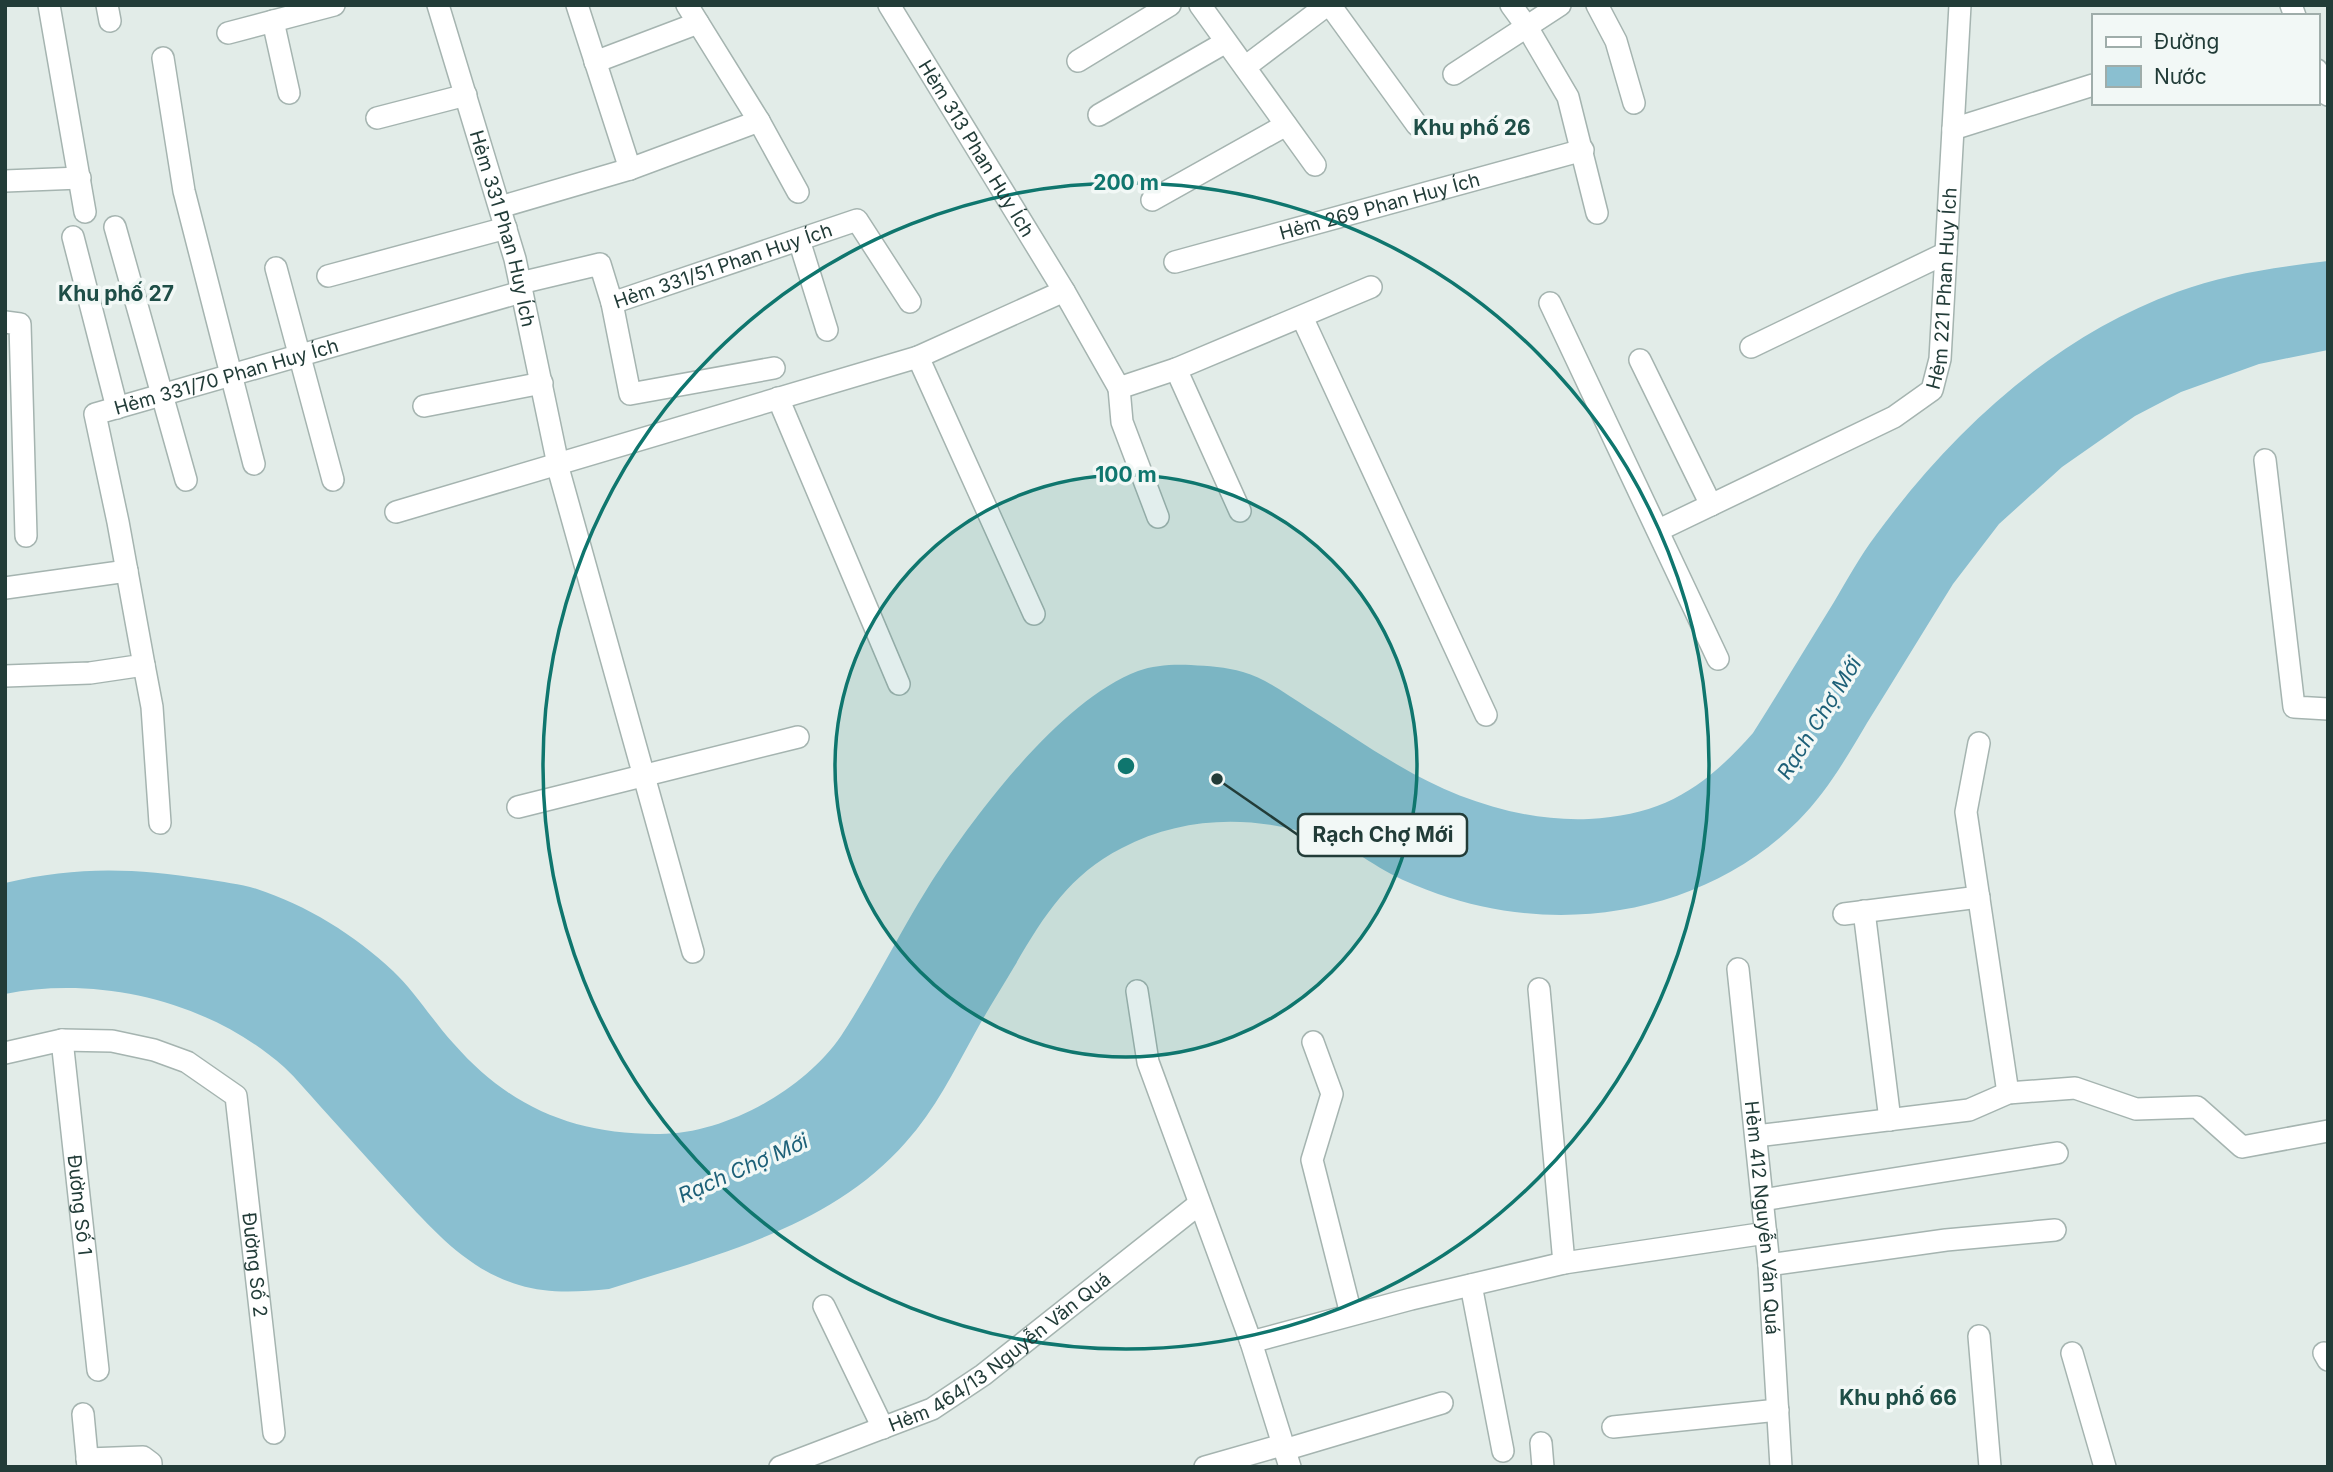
<svg xmlns="http://www.w3.org/2000/svg" width="2333" height="1472" font-family="Inter,sans-serif">
  <style>
    .water { fill: #8abfd0 }
    .lines { fill: none; stroke-linecap: round; stroke-linejoin: round }
    .minor-casing { stroke: #a5b4b0; stroke-width: 24 }
    .minor { stroke: #fff; stroke-width: 21 }
    .ring { fill: none; stroke: #0f766e; stroke-width: 3.5 }
    .labels { text-anchor: middle; dominant-baseline: central; stroke-width: 7; stroke-linejoin: round; paint-order: stroke }
    .street-label { font-size: 19px; fill: #223c38; stroke: #f2f8f6 }
    .neighbourhood-label { font-size: 21px; font-weight: bold; fill: #1e4e47; stroke: #f2f8f6 }
    .water-label { font-size: 21px; font-style: italic; fill: #1d6078; stroke: #f2f8f6 }
    .centre { fill: #0f766e; stroke: #f2f8f6; stroke-width: 3.5 }
    .ring-label { font-size: 21px; text-anchor: middle; font-weight: bold; fill: #0f766e; stroke: #f2f8f6; stroke-width: 7; stroke-linejoin: round; paint-order: stroke }
    .leader { fill: none; stroke: #223c38; stroke-width: 2.5 }
    .callout-dot { fill: #223c38; stroke: #f2f8f6; stroke-width: 2.5 }
    .callout { fill: #f2f8f6; stroke: #223c38; stroke-width: 2.5 }
    .callout-label { font-size: 21px; text-anchor: middle; font-weight: bold; fill: #223c38 }
  </style>
  <rect width="100%" height="100%" fill="#e2ece8"/>
  <!-- water -->
  <path class="water" d="M 2328,261 L 2328,350 L 2259,364 L 2181,392 L 2135,416 L 2062,467 L 1999,524 L 1953,584 C 1924,630 1896,677 1867,723 C 1847,757 1826,793 1798,821 C 1704,914 1561,937 1438,894 C 1422,888 1406,882 1391,874 C 1375,866 1362,855 1346,848 C 1275,815 1192,811 1122,848 C 1069,875 1043,917 1014,967 C 1001,989 987,1011 975,1033 C 954,1071 935,1110 906,1142 C 831,1228 713,1256 609,1289 C 579,1292 548,1294 519,1285 C 467,1270 431,1228 395,1189 C 370,1161 345,1134 320,1106 C 308,1093 297,1079 284,1067 C 211,1002 100,975 5,994 L 5,883 C 77,866 133,868 205,879 C 222,882 241,884 257,889 C 306,905 355,935 393,971 C 416,993 432,1020 454,1044 C 510,1108 576,1135 660,1134 C 725,1134 804,1090 841,1036 C 872,989 897,937 927,889 C 972,818 1059,701 1138,671 C 1154,665 1174,664 1191,665 C 1208,666 1226,667 1243,672 C 1267,679 1287,695 1308,708 C 1338,727 1367,747 1398,765 C 1455,799 1523,822 1589,819 C 1664,815 1704,788 1753,733 C 1780,690 1807,646 1834,602 C 1847,580 1860,556 1876,535 C 1953,430 2053,337 2177,292 C 2225,274 2278,267 2328,261 Z"/>
  <g class="lines">
    <defs>
      <g id="minor">
        <polyline points="49,5 85,212"/>
        <polyline points="107,5 110,21"/>
        <path id="s1" d="M 438,5 L 515,259 L 556,455"/>
        <polyline points="577,5 630,169"/>
        <polyline points="687,5 759,121 798,192"/>
        <path id="s2" d="M 889,5 L 1064,291 L 1119,388 L 1176,369 L 1371,287"/>
        <polyline points="1200,5 1315,165"/>
        <polyline points="1330,5 1417,125"/>
        <polyline points="1511,5 1527,27 1568,97 1597,213"/>
        <polyline points="1597,5 1616,41 1634,103"/>
        <polyline points="2291,5 2295,16"/>
        <polyline points="273,21 289,93"/>
        <polyline points="228,33 334,5"/>
        <polyline points="163,58 184,191 254,464"/>
        <polyline points="1078,61 1170,5"/>
        <polyline points="595,62 698,23"/>
        <polyline points="1245,67 1327,5"/>
        <polyline points="2317,70 2328,95"/>
        <polyline points="1454,74 1560,5"/>
        <polyline points="1099,115 1226,42"/>
        <polyline points="377,118 466,95"/>
        <polyline points="1953,129 2093,85"/>
        <polyline points="5,181 80,178"/>
        <polyline points="1152,200 1286,125"/>
        <polyline points="500,207 630,169 759,121"/>
        <polyline points="115,227 186,480"/>
        <polyline points="73,237 117,408"/>
        <polyline points="799,240 827,330"/>
        <path id="s3" d="M 1175,262 L 1583,150"/>
        <polyline points="276,268 333,480"/>
        <polyline points="328,276 506,228"/>
        <path id="s4" d="M 520,283 L 600,264 L 612,303 L 857,220 L 910,302"/>
        <polyline points="612,303 630,394 774,368"/>
        <polyline points="1550,303 1718,659"/>
        <polyline points="1302,317 1486,715"/>
        <polyline points="5,322 20,324 26,536"/>
        <polyline points="1751,347 1946,253"/>
        <polyline points="918,357 1034,614"/>
        <polyline points="1640,360 1711,505"/>
        <polyline points="1176,369 1240,511"/>
        <polyline points="1119,388 1122,422 1158,517"/>
        <polyline points="778,398 899,684"/>
        <polyline points="424,406 542,383"/>
        <polyline points="2265,460 2294,707 2328,709"/>
        <polyline points="557,464 693,952"/>
        <polyline points="396,512 918,357 1064,291"/>
        <path id="s5" d="M 1659,530 L 1894,417 L 1932,390 L 1940,359 L 1960,5"/>
        <polyline points="5,588 127,571"/>
        <polyline points="144,665 152,707 160,823"/>
        <path id="s6" d="M 5,676 L 90,673 L 144,665 L 118,522 L 95,414 L 521,292"/>
        <polyline points="1979,743 1966,812 2008,1093"/>
        <polyline points="518,807 798,737"/>
        <polyline points="1864,911 1890,1120"/>
        <polyline points="1844,914 1979,897"/>
        <path id="s7" d="M 1738,969 L 1769,1265 L 1781,1467"/>
        <polyline points="1539,989 1564,1263"/>
        <polyline points="1137,991 1148,1062 1251,1342 1290,1467"/>
        <path id="s8" d="M 62,1040 L 98,1370"/>
        <polyline points="1313,1042 1332,1094 1312,1160 1351,1314"/>
        <path id="s9" d="M 5,1053 L 62,1040 L 112,1041 L 154,1050 L 187,1062 L 236,1096 L 274,1433"/>
        <polyline points="1756,1136 1969,1110 2008,1093 2075,1088 2136,1109 2197,1107 2242,1147 2328,1131"/>
        <polyline points="1762,1200 2057,1153"/>
        <polyline points="1769,1265 1946,1240 2055,1230"/>
        <polyline points="1471,1285 1503,1451"/>
        <polyline points="824,1306 883,1428"/>
        <polyline points="1979,1336 1990,1467"/>
        <polyline points="1251,1342 1411,1299 1564,1263 1766,1233"/>
        <polyline points="2072,1353 2105,1467"/>
        <polyline points="2324,1353 2328,1360"/>
        <polyline points="83,1414 88,1467"/>
        <polyline points="1613,1427 1778,1410"/>
        <polyline points="1541,1443 1543,1467"/>
        <polyline points="1284,1450 1442,1403"/>
        <polyline points="87,1459 143,1457 151,1463 151,1467"/>
        <path id="s10" d="M 780,1467 L 932,1409 L 983,1375 L 1199,1204"/>
        <polyline points="1205,1467 1282,1445"/>
      </g>
    </defs>
    <!-- minor casing -->
    <use href="#minor" class="minor-casing"/>
    <!-- minor -->
    <use href="#minor" class="minor"/>
  </g>
  <!-- distance rings -->
  <circle cx="1126" cy="766" r="291" fill="#0f766e" fill-opacity=".12"/>
  <g class="ring">
    <circle cx="1126" cy="766" r="291"/>
    <circle cx="1126" cy="766" r="583"/>
  </g>
  <g class="labels">
    <!-- street labels -->
    <g class="street-label">
      <text stroke="none"><textPath href="#s2" startOffset="168">Hẻm 313 Phan Huy Ích</textPath></text>
      <text stroke="none"><textPath href="#s3" startOffset="212">Hẻm 269 Phan Huy Ích</textPath></text>
      <text stroke="none"><textPath href="#s1" startOffset="233">Hẻm 331 Phan Huy Ích</textPath></text>
      <text stroke="none"><textPath href="#s4" startOffset="240">Hẻm 331/51 Phan Huy Ích</textPath></text>
      <text stroke="none"><textPath href="#s5" startOffset="410">Hẻm 221 Phan Huy Ích</textPath></text>
      <text stroke="none"><textPath href="#s6" startOffset="532">Hẻm 331/70 Phan Huy Ích</textPath></text>
      <text stroke="none"><textPath href="#s8" startOffset="166">Đường Số 1</textPath></text>
      <text stroke="none"><textPath href="#s7" startOffset="250">Hẻm 412 Nguyễn Văn Quá</textPath></text>
      <text stroke="none"><textPath href="#s9" startOffset="416">Đường Số 2</textPath></text>
      <text stroke="none"><textPath href="#s10" startOffset="250">Hẻm 464/13 Nguyễn Văn Quá</textPath></text>
    </g>
    <!-- neighbourhood labels -->
    <g class="neighbourhood-label">
      <text x="1472" y="127">Khu phố 26</text>
      <text x="116" y="293">Khu phố 27</text>
      <text x="1898" y="1397">Khu phố 66</text>
    </g>
    <!-- water labels -->
    <g class="water-label">
      <text transform="translate(1819 718) rotate(-58)">Rạch Chợ Mới</text>
      <text transform="translate(743 1168) rotate(-24)">Rạch Chợ Mới</text>
    </g>
  </g>
  <circle cx="1126" cy="766" r="10" class="centre"/>
  <g class="ring-label">
    <text x="1126" y="190">200 m</text>
    <text x="1126" y="482">100 m</text>
  </g>
  <!-- callouts -->
  <path class="leader" d="M1217 779L1298 835"/>
  <circle class="callout-dot" cx="1217" cy="779" r="7"/>
  <rect class="callout" x="1298" y="814" width="169" height="42" rx="7"/>
  <g class="callout-label">
    <text x="1383" y="842">Rạch Chợ Mới</text>
  </g>
  <!-- border -->
  <rect width="2333" height="1472" fill="none" stroke="#223c38" stroke-width="14"/>
  <!-- legend -->
  <rect x="2092" y="14" width="228" height="91" fill="#f2f8f6" stroke="#9fadaa" stroke-width="2"/>
  <rect x="2106" y="37" width="35" height="10" fill="#ffffff" stroke="#9fadaa" stroke-width="2"/>
  <text x="2154" y="49" font-size="21" fill="#223c38">Đường</text>
  <rect x="2106" y="66" width="35" height="21" fill="#8abfd0" stroke="#9fadaa" stroke-width="2"/>
  <text x="2154" y="84" font-size="21" fill="#223c38">Nước</text>
</svg>
